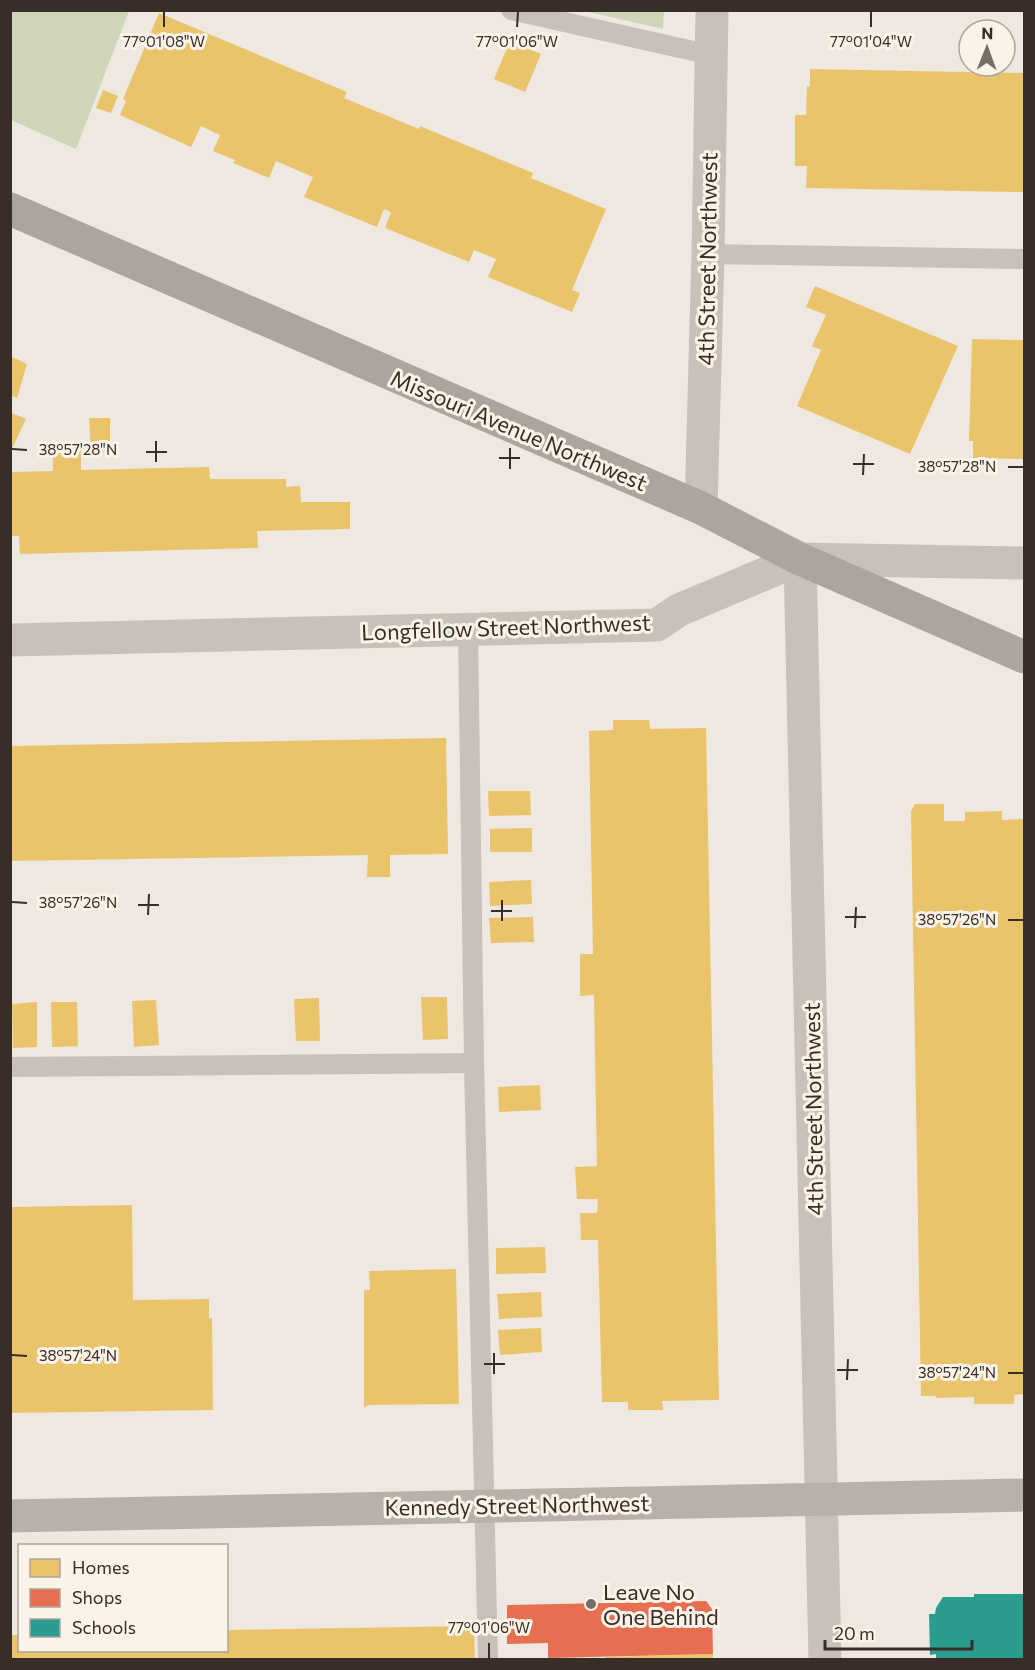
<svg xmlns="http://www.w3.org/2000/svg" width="1035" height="1670" font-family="Commissioner,sans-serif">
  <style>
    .green { fill: #cfd5b9 }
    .homes { fill: #e9c46a }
    .shops { fill: #e76f51 }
    .schools { fill: #2a9d8f }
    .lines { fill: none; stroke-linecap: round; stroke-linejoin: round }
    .lane { stroke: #c8c0b9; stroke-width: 20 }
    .street { stroke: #c8c0b9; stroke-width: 33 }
    .secondary { stroke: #b8b0aa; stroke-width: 33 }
    .primary { stroke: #aca59f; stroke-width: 33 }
    .ticks { fill: none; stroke: #392d27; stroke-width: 2 }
    .poi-dot { fill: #786e68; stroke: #fbf3e8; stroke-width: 2 }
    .labels { text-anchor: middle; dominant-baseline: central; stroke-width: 6; stroke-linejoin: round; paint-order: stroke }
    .street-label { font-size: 22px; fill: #392d27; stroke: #fbf3e8 }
    .poi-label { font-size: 22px; fill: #392d27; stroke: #fbf3e8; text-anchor: start }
    .ticks-label { font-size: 15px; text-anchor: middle; fill: #392d27; stroke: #fbf3e8; stroke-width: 6; stroke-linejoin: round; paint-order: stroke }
  </style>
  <rect width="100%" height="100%" fill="#eee8e1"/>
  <!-- green -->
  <g class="green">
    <polygon points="11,10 129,11 76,149 11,120"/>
    <polygon points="584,11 664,11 663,29"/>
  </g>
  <!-- homes -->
  <g class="homes">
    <polygon points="159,13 347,92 344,98 419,129 420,126 533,173 531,178 606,209 572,290 580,293 572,312 488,277 496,259 474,250 469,262 385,228 391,212 384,209 377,227 304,197 313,177 276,161 269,178 233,163 235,160 213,151 220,135 201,126 191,147 120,115 126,101 123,99"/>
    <polygon points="510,41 541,54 525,92 494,79"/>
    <polygon points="810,69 1024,73 1024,192 806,188 807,166 795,166 795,115 806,115 807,86 810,87"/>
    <polygon points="103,90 118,96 111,113 96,108"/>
    <polygon points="815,286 958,346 910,454 797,406 821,350 812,346 826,315 806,307"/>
    <polygon points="972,339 1024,340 1024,459 973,458 973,441 969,441"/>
    <polygon points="10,356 27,364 17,398 10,395"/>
    <polygon points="10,412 26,419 10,453"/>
    <polygon points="89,418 110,418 110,452 91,452"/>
    <polygon points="53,444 81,444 81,470 209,467 210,479 286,479 286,487 300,486 301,502 350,502 350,529 257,531 258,548 20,554 19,536 11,536 10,472 53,471"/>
    <polygon points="613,720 649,720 650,729 706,728 719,1400 662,1401 663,1410 628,1410 628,1402 602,1402 598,1240 581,1240 580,1213 597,1213 598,1199 577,1199 575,1167 597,1166 594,1000 594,995 580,996 580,954 593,954 589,731 613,730"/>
    <polygon points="446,738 448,854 390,855 390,877 367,877 368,855 10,861 10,746"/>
    <polygon points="488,791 530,791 531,815 489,816"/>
    <polygon points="915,804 944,804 944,821 965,821 965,812 1002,811 1002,820 1024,819 1024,1394 1014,1395 1014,1404 974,1404 974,1397 936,1398 936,1396 921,1396 911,811"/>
    <polygon points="532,828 532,852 490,852 490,829"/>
    <polygon points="531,880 532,904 490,906 489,882"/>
    <polygon points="533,917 534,942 491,943 489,918"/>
    <polygon points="421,997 447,997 448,1039 423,1040"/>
    <polygon points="319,998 320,1041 296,1041 294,999"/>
    <polygon points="156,1000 159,1045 134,1047 132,1001"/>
    <polygon points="37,1002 37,1047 13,1048 12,1004"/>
    <polygon points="51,1002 77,1002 78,1046 52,1047"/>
    <polygon points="540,1085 541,1110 499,1112 498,1087"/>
    <polygon points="132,1205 133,1300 209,1299 209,1318 212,1318 213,1410 10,1413 10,1207"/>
    <polygon points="545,1247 546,1273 496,1274 496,1248"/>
    <polygon points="456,1269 459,1404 368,1405 364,1408 364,1290 370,1290 369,1271"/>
    <polygon points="541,1292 542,1317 499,1319 497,1294"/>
    <polygon points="541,1328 542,1352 500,1355 498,1330"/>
    <polygon points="474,1626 475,1660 10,1660 10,1635 20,1635 20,1650 226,1650 226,1630"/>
    <polygon points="713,1654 713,1660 606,1660 606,1657"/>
  </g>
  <!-- shops -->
  <polygon class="shops" points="706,1601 712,1609 713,1654 548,1658 548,1643 507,1644 507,1605"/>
  <!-- schools -->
  <polygon class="schools" points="974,1594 1024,1594 1024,1660 936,1660 936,1654 930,1655 929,1614 935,1614 936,1608 943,1597 974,1597"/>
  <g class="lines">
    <!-- lane -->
    <g class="lane">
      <polyline points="511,10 711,55"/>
      <polyline points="708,254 1024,259"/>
      <polyline points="468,630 474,1063"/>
      <polyline points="10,1067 474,1063 488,1660"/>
    </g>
    <!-- street -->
    <g class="street">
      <polyline points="701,508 708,254 712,10"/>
      <polyline points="800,559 825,1660"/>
      <polyline points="10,640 657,625 679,610 800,559 1024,563"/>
    </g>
    <!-- secondary -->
    <polyline class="secondary" points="10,1516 1024,1495"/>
    <!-- primary -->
    <polyline class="primary" points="10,209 701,508 800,559 1024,657"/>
  </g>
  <!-- ticks -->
  <path class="ticks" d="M 164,27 L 164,12M 517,27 L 518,12M 871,27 L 871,12M 12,449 L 27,450M 146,452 L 167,452M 499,458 L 520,458M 156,462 L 156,441M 853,464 L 874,464M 1008,467 L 1023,467M 510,469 L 510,448M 863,475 L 864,454M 12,902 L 27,903M 138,905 L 159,905M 491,911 L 512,911M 148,915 L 149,894M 845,917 L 866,917M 1008,920 L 1023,920M 502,921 L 502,900M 855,928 L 856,907M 12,1355 L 27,1356M 484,1364 L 505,1364M 837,1370 L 858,1370M 1008,1373 L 1023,1373M 494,1374 L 494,1353M 847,1380 L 848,1359M 489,1658 L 489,1643"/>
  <!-- markers -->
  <circle class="poi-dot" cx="591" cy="1604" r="6"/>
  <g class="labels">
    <!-- street labels -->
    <g class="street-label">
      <text transform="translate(707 259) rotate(-89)">4th Street Northwest</text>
      <text transform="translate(519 430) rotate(23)">Missouri Avenue Northwest</text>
      <text transform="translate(506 627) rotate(-2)">Longfellow Street Northwest</text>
      <text transform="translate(813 1109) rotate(-91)">4th Street Northwest</text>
      <text transform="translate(517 1505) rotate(-1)">Kennedy Street Northwest</text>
    </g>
    <!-- poi labels -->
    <g class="poi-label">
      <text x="603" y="1591">Leave No<tspan x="603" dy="25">One Behind</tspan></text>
    </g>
  </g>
  <g class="ticks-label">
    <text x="164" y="47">77°01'08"W</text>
    <text x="517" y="47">77°01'06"W</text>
    <text x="871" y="47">77°01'04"W</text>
    <text x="78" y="455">38°57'28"N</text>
    <text x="957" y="472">38°57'28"N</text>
    <text x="78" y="908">38°57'26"N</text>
    <text x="957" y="925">38°57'26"N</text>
    <text x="78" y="1361">38°57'24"N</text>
    <text x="957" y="1378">38°57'24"N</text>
    <text x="489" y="1633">77°01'06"W</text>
  </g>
  <!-- border -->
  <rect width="1035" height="1670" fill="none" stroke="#392d27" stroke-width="24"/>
  <!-- legend -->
  <rect x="18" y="1544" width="210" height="108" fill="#fbf3e8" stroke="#ada49b" stroke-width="1.5"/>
  <rect x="30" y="1559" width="30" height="18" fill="#e9c46a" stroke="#ada49b" stroke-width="1.5"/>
  <text x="72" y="1574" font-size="18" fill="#392d27">Homes</text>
  <rect x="30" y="1589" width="30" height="18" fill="#e76f51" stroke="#ada49b" stroke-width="1.5"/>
  <text x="72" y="1604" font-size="18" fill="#392d27">Shops</text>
  <rect x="30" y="1619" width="30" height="18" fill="#2a9d8f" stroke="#ada49b" stroke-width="1.5"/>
  <text x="72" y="1634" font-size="18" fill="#392d27">Schools</text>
  <!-- north arrow -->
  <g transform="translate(987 48) rotate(1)"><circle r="28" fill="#fbf3e8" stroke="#ada49b" stroke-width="1.5"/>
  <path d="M0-4.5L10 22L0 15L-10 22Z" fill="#786e68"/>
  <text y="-9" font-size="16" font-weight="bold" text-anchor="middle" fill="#392d27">N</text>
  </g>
  <!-- scale -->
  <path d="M825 1640v9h147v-9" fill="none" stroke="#392d27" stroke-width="3"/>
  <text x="834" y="1640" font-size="18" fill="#392d27" stroke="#fbf3e8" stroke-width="4.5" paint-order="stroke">20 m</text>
</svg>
